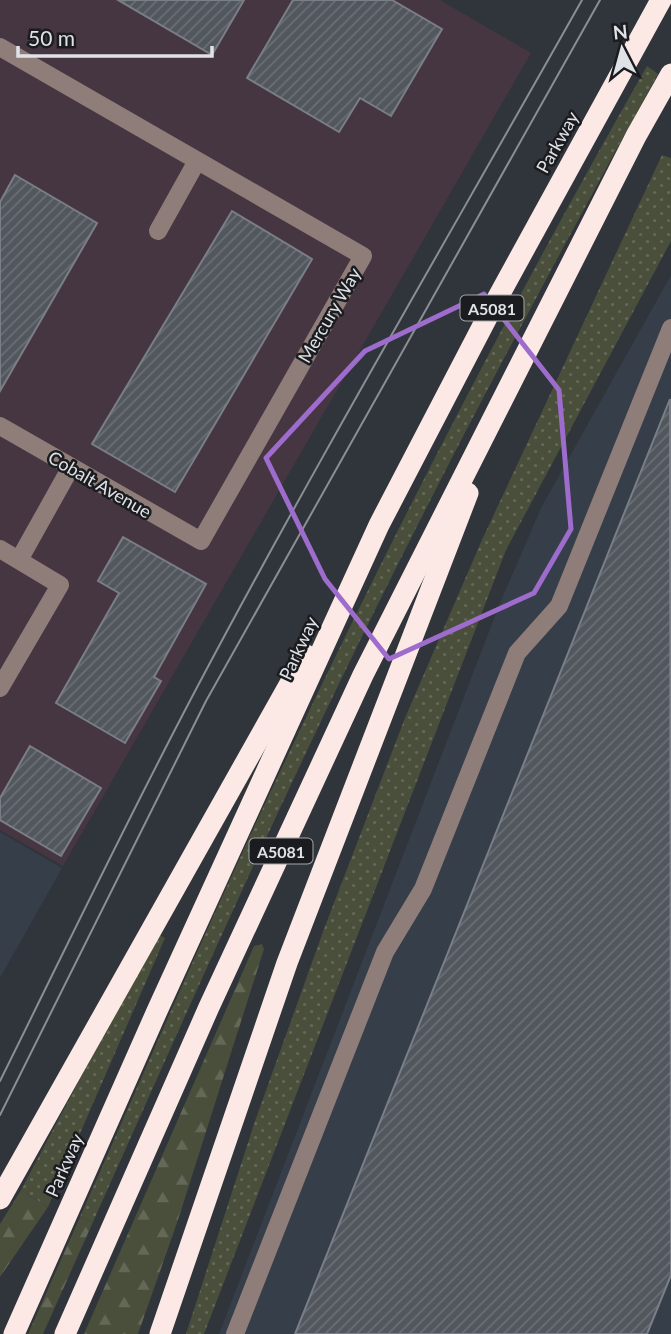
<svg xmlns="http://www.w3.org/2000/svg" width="671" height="1334" font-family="Lato,sans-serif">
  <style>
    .commercial { fill: #463642 }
    .built { fill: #363e49 }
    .grass { fill: url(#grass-dots) }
    .forest { fill: url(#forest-firs) }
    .pier { fill: #30343b }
    .building { fill: url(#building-hatch); stroke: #7a7f87; stroke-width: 2 }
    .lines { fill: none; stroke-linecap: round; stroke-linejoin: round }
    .minor { stroke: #8f7d79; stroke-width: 18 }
    .highway { stroke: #fce9e5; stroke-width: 21 }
    .tram { stroke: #8b8e94; stroke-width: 2 }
    .marked { fill: none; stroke: #9e6ccd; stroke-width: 5; stroke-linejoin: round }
    .labels { text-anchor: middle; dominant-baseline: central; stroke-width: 5; stroke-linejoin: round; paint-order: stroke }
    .shield { fill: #1a1c1f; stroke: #a4a7aa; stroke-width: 2 }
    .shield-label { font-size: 16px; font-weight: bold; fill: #dfe2e6 }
    .street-label { font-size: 18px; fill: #dfe2e6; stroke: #1a1c1f }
  </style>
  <defs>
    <pattern id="grass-dots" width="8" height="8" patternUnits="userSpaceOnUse" patternTransform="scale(1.75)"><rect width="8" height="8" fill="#494f3b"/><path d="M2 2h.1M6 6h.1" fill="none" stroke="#636857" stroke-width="1.8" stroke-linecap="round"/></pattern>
    <pattern id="forest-firs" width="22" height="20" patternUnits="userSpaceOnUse" patternTransform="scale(1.75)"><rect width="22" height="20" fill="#494f3b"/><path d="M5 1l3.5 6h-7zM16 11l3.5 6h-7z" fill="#636857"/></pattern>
    <pattern id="building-hatch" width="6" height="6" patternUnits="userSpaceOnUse" patternTransform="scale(1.75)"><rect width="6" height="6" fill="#52575e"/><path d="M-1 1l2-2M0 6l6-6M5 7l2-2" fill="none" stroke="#6a6f75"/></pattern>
  </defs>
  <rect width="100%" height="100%" fill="#30343b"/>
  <!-- commercial -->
  <polygon class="commercial" points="0,0 440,0 531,53 63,866 0,830"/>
  <!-- built -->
  <g class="built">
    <polygon points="671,275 671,1334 219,1334 500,603 541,508"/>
    <polygon points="0,832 62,868 0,978"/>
  </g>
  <!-- grass -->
  <g class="grass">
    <path d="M 647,66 L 658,74 C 567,239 477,406 393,574 C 286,787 190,1005 93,1222 L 80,1217 C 145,1070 209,922 278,776 C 392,535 515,297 647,66 Z"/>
    <polygon points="662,155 671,158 671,241 506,550 204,1334 186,1334 255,1121 324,929 405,718 481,542"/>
    <polygon points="157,934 165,938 48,1207 21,1190"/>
  </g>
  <!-- forest -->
  <g class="forest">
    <polygon points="262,944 264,949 178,1220 138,1334 84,1334 254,946"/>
    <polygon points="21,1190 48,1207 0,1277 0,1224"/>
    <polygon points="80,1217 93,1222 43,1334 28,1334"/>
  </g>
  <!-- pier -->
  <g class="pier">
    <polygon points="575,0 616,0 603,24 571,6"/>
    <polygon points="626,0 671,0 671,62 611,28"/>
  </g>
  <!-- building -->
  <g class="building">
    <polygon points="118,0 244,0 212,55"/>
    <polygon points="293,0 392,0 442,29 391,116 360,98 339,132 247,78"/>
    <polygon points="15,175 97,223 0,391 0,202"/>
    <polygon points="232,211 312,259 175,492 92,444"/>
    <polygon points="670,399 671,1275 647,1334 295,1334"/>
    <polygon points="123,537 206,584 154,677 161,681 125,743 56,703 119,593 98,581"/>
    <polygon points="30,746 101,788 61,856 0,820 0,798"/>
  </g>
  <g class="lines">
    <!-- minor -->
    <g class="minor">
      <polyline points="0,47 363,256 201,541 0,426"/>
      <polyline points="158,231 197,161"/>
      <polyline points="0,549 60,585 0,688"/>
      <polyline points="19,560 71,467"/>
      <polyline points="235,1334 385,952 423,889 517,653 559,606 671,328"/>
    </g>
    <!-- highway -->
    <g class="highway">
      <polyline points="0,1199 306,655"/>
      <polyline points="14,1334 157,1011 379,525 492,308 661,0"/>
      <polyline points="65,1334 209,1007 363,675 636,136 671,74"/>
      <polyline points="160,1334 287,963 468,493"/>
    </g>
    <!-- tram -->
    <g class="tram">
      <path d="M 0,1081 C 64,952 126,822 193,695 C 317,460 452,231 582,0"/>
      <polyline points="0,1115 206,701 600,0"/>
    </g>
  </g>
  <!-- marked area -->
  <path class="marked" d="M 484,294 L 559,390 L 571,529 L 534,593 L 389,659 L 325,579 L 266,458 L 365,351 Z"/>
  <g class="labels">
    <!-- shield labels -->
    <g class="shield">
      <rect x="460.5" y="295.5" width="63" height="25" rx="5"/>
      <rect x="249.5" y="838.5" width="63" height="25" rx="5"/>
    </g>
    <g class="shield-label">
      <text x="492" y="308">A5081</text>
      <text x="281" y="851">A5081</text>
    </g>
    <!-- street labels -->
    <g class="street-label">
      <text transform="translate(557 142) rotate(-61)">Parkway</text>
      <text transform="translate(329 315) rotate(-60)">Mercury Way</text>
      <text transform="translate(100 484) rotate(30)">Cobalt Avenue</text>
      <text transform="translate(298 648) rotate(-65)">Parkway</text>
      <text transform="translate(64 1165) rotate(-66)">Parkway</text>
    </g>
  </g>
  <!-- north arrow -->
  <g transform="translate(622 49) rotate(354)" stroke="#1a1c1f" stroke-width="5" paint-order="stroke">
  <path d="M0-5L12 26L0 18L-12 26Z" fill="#dfe2e6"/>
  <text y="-10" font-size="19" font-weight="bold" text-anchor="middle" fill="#dfe2e6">N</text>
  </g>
  <!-- scale -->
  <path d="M18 46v10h194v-10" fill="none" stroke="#dfe2e6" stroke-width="3.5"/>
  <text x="28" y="46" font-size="21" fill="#dfe2e6" stroke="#1a1c1f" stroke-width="5" paint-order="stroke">50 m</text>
</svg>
